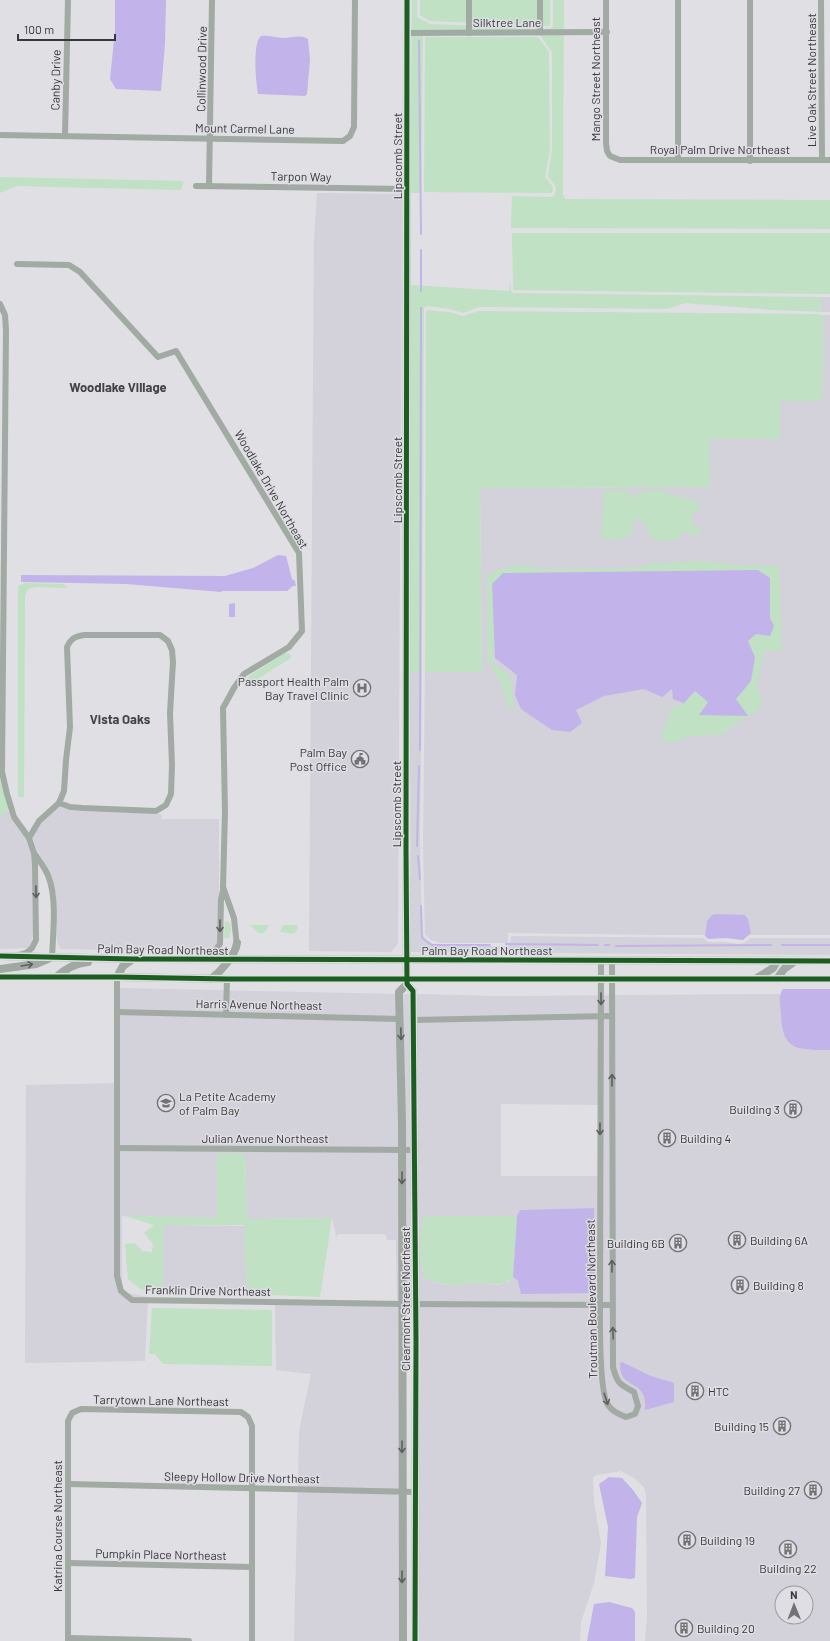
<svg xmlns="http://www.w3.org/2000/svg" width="830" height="1641" font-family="Barlow,sans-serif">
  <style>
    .built { fill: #d3d1d9; fill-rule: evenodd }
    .green { fill: #c0e1c4 }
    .water { fill: #c2b4ea }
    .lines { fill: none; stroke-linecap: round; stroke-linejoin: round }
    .stream { stroke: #c2b4ea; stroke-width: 2 }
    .street { stroke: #a1aaa3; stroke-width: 6 }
    .secondary { stroke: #9fa9a2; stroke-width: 8 }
    .cycleway-casing { stroke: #dfdee4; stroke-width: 8 }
    .cycleway { stroke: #1b5e20; stroke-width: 5 }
    .oneway { stroke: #5d605f }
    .oneway2 { stroke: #5c605e }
    .labels { text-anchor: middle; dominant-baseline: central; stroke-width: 3; stroke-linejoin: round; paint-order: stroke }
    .street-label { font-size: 12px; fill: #38383a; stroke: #dfdee4 }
    .poi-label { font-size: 12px; fill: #38383a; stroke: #dfdee4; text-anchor: start }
    .neighbourhood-label { font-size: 13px; font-weight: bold; fill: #434247; stroke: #dfdee4 }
  </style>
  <rect width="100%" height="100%" fill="#e0dfe3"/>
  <!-- built -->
  <g class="built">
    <polygon points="317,193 402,194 398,922 398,943 391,952 309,951 314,238"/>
    <polygon points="820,297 830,297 830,312 821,312"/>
    <polygon points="823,315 830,315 830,935 668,935 508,933 508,943 442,943 431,940 425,934 423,844 425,672 482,672 480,488 709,487 709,439 780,439 779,401 822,401"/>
    <polygon points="410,672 422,672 420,837 422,934 429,943 442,946 507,946 510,944 511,936 704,938 708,942 725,942 738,944 744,943 750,938 830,938 830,955 411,952"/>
    <polygon points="0,773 3,793 7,809 23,833 30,849 32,861 33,933 31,946 26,948 0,949"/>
    <polygon points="58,807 73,811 161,814 162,819 219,819 219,938 215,949 209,952 61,949 57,942 56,896 52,879 45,863 35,846 33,838 38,826"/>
    <polygon points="119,988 398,994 399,1641 294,1641 299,1431 311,1374 276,1370 275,1301 397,1304 396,1240 387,1240 386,1236 384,1234 340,1234 337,1235 337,1240 332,1218 247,1219 245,1154 217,1153 217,1218 122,1216 122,1292 148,1297 145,1361 25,1363 26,1085 117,1083"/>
    <polygon points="404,994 410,994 412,1304 406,1304"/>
    <path d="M 417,994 L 495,996 L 780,994 L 782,1030 L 786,1039 L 806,1050 L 830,1050 L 830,1641 L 645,1641 L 647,1617 L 646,1495 L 644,1487 L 634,1478 L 621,1471 L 597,1475 L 593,1477 L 594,1502 L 601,1543 L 594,1583 L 581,1622 L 580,1641 L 418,1641 L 418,1091 ZM 501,1104 L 602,1105 L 602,1176 L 501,1176 ZM 594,1208 L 518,1281 L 513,1277 L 509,1282 L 498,1285 L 483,1283 L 454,1285 L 441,1284 L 434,1282 L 422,1271 L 420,1243 L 424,1216 L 517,1216 L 520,1210 ZM 782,1593 L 806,1593 L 806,1617 L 782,1617 Z"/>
    <polygon points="163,1225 245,1226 247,1289 163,1287"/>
  </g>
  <!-- green -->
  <g class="green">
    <polygon points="412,0 417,0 417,17 430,24 550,29 553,26 553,0 564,0 563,194 565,199 830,200 830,229 511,228 512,196 552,197 555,194 556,187 548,176 552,150 552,52 540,35 423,35 421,193 410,193"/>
    <polygon points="420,0 550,0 550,26 430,21 420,15"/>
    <polygon points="425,37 538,37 549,52 550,150 545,177 553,187 552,193 424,192"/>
    <polygon points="0,177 184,181 181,190 16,186 0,193"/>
    <polygon points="512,233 830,233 830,294 513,290"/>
    <polygon points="510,278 511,291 513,293 820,297 821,312 773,310 685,303 667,309 479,307 463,313 450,309 427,306 424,308 422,672 410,672 411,285 509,291"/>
    <polygon points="426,310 449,312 463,316 479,311 815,314 823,315 822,401 780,401 780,439 709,439 710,487 480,488 482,672 425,672"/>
    <polygon points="604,490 627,491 636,500 637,493 658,490 680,497 697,501 700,511 692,513 692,524 701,529 699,536 682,532 679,540 653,540 644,522 634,519 633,530 628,537 613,540 601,538"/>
    <polygon points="704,561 737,565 773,566 779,567 782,650 763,652 757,688 762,698 758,710 746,718 735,723 725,734 687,737 681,741 671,742 660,739 672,707 684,703 694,691 708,702 699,715 736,699 751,681 755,657 748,641 770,618 770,578 758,570 523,573 509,653 492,647 494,664 510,676 514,708 520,713 509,706 499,680 491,667 487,656 487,576 497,570 518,565 545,569 632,568 656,563"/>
    <polygon points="25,583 63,584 68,588 36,587 28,589 25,596 24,797 18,797 18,586"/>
    <polygon points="285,653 290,654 291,658 251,683 248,681 249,676"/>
    <polygon points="0,749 2,779 8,807 5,814 0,817"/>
    <path d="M 225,921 L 229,922 C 232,927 231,932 229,938 L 224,938 Z"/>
    <polygon points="250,925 267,925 269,926 264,933 258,933"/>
    <path d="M 283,925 L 298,925 C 295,940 289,931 280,932 Z"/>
    <polygon points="217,1153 245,1154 247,1219 332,1218 320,1297 245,1294 247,1289 244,1225 163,1225 163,1287 142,1290 128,1279 125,1244 135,1243 142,1251 152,1252 153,1244 144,1233 154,1225 122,1215 217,1218"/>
    <path d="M 424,1216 L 517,1216 L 513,1277 C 504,1288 493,1283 481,1283 C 462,1285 443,1287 425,1278 C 417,1259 419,1236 424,1216 Z"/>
    <polygon points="152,1308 272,1310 272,1366 163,1364 155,1354 149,1354"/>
  </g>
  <!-- water -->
  <g class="water">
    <polygon points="115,0 166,0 165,44 161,91 116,89 110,79 115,30"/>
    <path d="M 261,36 C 269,35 275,38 283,38 C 292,38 300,34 308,39 L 310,60 L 307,94 L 305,96 L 258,94 C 256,82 252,44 261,36 Z"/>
    <polygon points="278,555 286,556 292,579 295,581 296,586 293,586 287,591 222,591 221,592 126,584 21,582 21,575 225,576 253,568"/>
    <polygon points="758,570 770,578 770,618 774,626 770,636 756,634 748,641 755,657 751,681 736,699 748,716 699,715 708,702 695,691 684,703 673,699 672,689 662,697 644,689 604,696 576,710 582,723 570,732 552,730 521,709 515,695 517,675 495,658 492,584 503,573"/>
    <polygon points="235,603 235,617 229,617 229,604"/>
    <polygon points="716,914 745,915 748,919 751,933 743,940 726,938 708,939 705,936 707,921 712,915"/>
    <path d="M 783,989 L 830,989 L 830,1050 C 798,1050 781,1051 781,1013 C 780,1005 778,995 783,989 Z"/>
    <polygon points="594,1208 595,1293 521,1294 518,1281 513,1277 517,1216 520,1210"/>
    <path d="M 622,1362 L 651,1376 L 674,1383 L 674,1402 L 645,1410 C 648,1381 624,1388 621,1372 C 620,1369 620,1366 620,1363 Z"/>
    <polygon points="609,1477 622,1478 633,1490 642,1503 637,1517 635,1578 630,1579 605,1576 608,1527 599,1484"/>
    <polygon points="609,1602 632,1608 635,1612 635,1641 587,1641 594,1604"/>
  </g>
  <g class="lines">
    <!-- stream -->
    <g class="stream">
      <polyline points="419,41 421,234"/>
      <polyline points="421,250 421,291"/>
      <polyline points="420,750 421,308"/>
      <polyline points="417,846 419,766"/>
      <polyline points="418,856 420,879"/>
      <polyline points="421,906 422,938 432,945 490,945"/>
      <polyline points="506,944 598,945"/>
      <polyline points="605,945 609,945"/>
      <polyline points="782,945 830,945"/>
      <polyline points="616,946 771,945"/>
    </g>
    <!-- street -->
    <g class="street">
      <polyline points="606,0 606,143 607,151 610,156 620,160 830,160"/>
      <polyline points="750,0 750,161"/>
      <polyline points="821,0 822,160"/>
      <polyline points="540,32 540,0"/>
      <polyline points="407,33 607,32"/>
      <polyline points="469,33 469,0"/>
      <polyline points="0,135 343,141 350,136 354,127 355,0"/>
      <polyline points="65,136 68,0"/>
      <polyline points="678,160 678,0"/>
      <polyline points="196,186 407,189"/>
      <polyline points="209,186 212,0"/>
      <polyline points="17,264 69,265 80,272 158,357 176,351 299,553 302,631 289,647 244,674 234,688 223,708 225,812 223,887 234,918 237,946"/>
      <polyline points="0,304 5,315 6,330 2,772 7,794 14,817 29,838 34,853 35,865 36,940 32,948 26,953 19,955"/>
      <path d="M 85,635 L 160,635 L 168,641 L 172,650 L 173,662 L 170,713 L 172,765 L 171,794 L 166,805 L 156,811 L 82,808 L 70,807 L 59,803 L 64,791 L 66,760 L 70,727 L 67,647 C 71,638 76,636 85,635 Z"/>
      <polyline points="29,838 39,821 59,803"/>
      <path d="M 35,854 C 40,862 46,869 49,878 C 57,900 53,934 52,957"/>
      <polyline points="206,959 211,956 220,944 221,900 223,890"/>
      <path d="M 601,960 L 600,1305 C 600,1324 599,1392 608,1405 C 613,1412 619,1414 626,1417 L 635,1414 L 638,1406 L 634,1392 C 619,1384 617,1383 613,1367 L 612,961"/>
      <polyline points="117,977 117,1276 121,1291 132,1300 403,1304 612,1305"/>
      <polyline points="117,1012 400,1019"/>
      <polyline points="226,1015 227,979"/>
      <polyline points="413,1020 612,1016"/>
      <polyline points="117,1148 414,1150"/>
      <polyline points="68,1484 415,1492"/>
      <polyline points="68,1563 252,1567"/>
      <polyline points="69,1638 189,1641"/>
      <polyline points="68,1641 68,1421 72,1413 81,1409 241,1412 248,1417 252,1426 252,1641"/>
    </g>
    <!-- secondary -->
    <g class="secondary">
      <polyline points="407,0 406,850 407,984 413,991 416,1340 415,1641"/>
      <polyline points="0,956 133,959 830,961"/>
      <polyline points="0,969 36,964 50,958"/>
      <polyline points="0,977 117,977 227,979 830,979"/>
      <path d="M 56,977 C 66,969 75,963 88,962"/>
      <polyline points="117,977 123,966 133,959"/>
      <polyline points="757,978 773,968 777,961"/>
      <path d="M 211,979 C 221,971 235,956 237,943"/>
      <polyline points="777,979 784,969 795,961"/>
      <polyline points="403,1641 402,1122 399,992 407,984"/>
    </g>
    <defs>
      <g id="cycleway">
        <polyline points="407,0 406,850 407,984 413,991 416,1340 415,1641"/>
        <polyline points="0,956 133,959 830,961"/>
        <polyline points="0,977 117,977 227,979 830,979"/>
      </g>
    </defs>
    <!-- cycleway casing -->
    <use href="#cycleway" class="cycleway-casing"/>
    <!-- cycleway -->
    <use href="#cycleway" class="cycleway"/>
  </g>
  <!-- one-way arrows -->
  <defs><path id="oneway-shaft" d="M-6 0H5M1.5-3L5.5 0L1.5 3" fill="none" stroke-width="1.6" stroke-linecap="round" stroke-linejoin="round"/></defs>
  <g class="oneway">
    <use href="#oneway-shaft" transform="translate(36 892) rotate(89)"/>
    <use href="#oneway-shaft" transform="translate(220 926) rotate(90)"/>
    <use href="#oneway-shaft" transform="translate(601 999) rotate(90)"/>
    <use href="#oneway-shaft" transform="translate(612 1080) rotate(-90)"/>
    <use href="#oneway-shaft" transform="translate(600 1129) rotate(90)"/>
    <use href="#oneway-shaft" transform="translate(612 1266) rotate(-90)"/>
    <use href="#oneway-shaft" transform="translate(613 1333) rotate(-92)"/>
    <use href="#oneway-shaft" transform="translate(606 1399) rotate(72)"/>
  </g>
  <g class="oneway2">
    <use href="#oneway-shaft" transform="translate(27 965) rotate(-9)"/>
    <use href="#oneway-shaft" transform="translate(401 1034) rotate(88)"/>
    <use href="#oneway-shaft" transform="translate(402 1178) rotate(90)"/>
    <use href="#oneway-shaft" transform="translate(402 1447) rotate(90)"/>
    <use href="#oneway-shaft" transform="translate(402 1577) rotate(90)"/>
  </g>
  <!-- icons -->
  <defs>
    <symbol id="hospital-ring" viewBox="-11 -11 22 22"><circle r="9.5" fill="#dfdee4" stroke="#737275" stroke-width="1.5"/><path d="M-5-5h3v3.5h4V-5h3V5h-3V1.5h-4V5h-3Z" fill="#737275"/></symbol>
    <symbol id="civic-ring" viewBox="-11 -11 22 22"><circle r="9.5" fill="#dfdee4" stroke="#737275" stroke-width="1.5"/><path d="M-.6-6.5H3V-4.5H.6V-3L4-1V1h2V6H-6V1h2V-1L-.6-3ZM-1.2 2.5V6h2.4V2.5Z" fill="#737275"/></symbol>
    <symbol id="school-ring" viewBox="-11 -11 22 22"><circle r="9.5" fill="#dfdee4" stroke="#737275" stroke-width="1.5"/><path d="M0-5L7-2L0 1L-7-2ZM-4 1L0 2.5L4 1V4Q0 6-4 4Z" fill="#737275"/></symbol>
    <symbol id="building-ring" viewBox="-11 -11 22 22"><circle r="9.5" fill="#dfdee4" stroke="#737275" stroke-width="1.5"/><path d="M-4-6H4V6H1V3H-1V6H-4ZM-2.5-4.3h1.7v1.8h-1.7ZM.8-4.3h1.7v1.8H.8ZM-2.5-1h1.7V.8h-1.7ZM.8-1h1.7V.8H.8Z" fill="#737275"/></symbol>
  </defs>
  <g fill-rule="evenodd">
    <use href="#hospital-ring" x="352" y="678" width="20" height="20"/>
    <use href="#civic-ring" x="350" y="749" width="20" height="20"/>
    <use href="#school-ring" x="156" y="1093" width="20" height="20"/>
    <use href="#building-ring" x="783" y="1099" width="20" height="20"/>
    <use href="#building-ring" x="657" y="1128" width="20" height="20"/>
    <use href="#building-ring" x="727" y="1230" width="20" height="20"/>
    <use href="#building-ring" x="668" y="1233" width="20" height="20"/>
    <use href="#building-ring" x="730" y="1275" width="20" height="20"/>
    <use href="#building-ring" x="685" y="1381" width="20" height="20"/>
    <use href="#building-ring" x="772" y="1416" width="20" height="20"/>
    <use href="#building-ring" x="803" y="1480" width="20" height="20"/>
    <use href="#building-ring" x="677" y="1530" width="20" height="20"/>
    <use href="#building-ring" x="778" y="1539" width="20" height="20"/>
    <use href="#building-ring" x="674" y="1618" width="20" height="20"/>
  </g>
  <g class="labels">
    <!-- street labels -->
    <g class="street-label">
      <text x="507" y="22">Silktree Lane</text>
      <text transform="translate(201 69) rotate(-89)">Collinwood Drive</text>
      <text transform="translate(595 79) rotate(-90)">Mango Street Northeast</text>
      <text transform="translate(55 80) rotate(-89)">Canby Drive</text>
      <text transform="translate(811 80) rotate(-90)">Live Oak Street Northeast</text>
      <text transform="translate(245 128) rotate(1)">Mount Carmel Lane</text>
      <text x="720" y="149">Royal Palm Drive Northeast</text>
      <text transform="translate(397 156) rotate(-90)">Lipscomb Street</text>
      <text transform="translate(301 176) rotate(1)">Tarpon Way</text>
      <text transform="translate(397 480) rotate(-90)">Lipscomb Street</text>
      <text transform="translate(272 489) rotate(60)">Woodlake Drive Northeast</text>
      <text transform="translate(396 804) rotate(-90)">Lipscomb Street</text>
      <text transform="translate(163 949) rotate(1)">Palm Bay Road Northeast</text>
      <text x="487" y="950">Palm Bay Road Northeast</text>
      <text transform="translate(259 1004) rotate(1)">Harris Avenue Northeast</text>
      <text x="265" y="1138">Julian Avenue Northeast</text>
      <text transform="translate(208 1290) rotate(1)">Franklin Drive Northeast</text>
      <text transform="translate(405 1299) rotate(-90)">Clearmont Street Northeast</text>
      <text transform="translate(591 1299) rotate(-91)">Troutman Boulevard Northeast</text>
      <text transform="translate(161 1400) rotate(1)">Tarrytown Lane Northeast</text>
      <text transform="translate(242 1477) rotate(1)">Sleepy Hollow Drive Northeast</text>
      <text transform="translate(57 1526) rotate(-90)">Katrina Course Northeast</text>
      <text transform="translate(161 1554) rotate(1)">Pumpkin Place Northeast</text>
    </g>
    <!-- poi labels -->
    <g class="poi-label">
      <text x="349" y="681" text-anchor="end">Passport Health Palm<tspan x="349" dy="14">Bay Travel Clinic</tspan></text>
      <text x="347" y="752" text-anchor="end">Palm Bay<tspan x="347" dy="14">Post Office</tspan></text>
      <text x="179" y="1096">La Petite Academy<tspan x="179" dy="14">of Palm Bay</tspan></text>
      <text x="780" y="1109" text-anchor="end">Building 3</text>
      <text x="680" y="1138">Building 4</text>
      <text x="750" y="1240">Building 6A</text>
      <text x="665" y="1243" text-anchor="end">Building 6B</text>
      <text x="753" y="1285">Building 8</text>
      <text x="708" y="1391">HTC</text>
      <text x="769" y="1426" text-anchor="end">Building 15</text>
      <text x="800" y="1490" text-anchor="end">Building 27</text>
      <text x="700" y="1540">Building 19</text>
      <text x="788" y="1568" text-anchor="middle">Building 22</text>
      <text x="697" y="1628">Building 20</text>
    </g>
    <!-- neighbourhood labels -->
    <g class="neighbourhood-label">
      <text x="118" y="387">Woodlake Village</text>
      <text x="120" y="719">Vista Oaks</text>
    </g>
  </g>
  <!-- north arrow -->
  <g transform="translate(794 1605) rotate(359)"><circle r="19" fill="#dfdee4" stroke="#9c9ca0"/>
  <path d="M0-3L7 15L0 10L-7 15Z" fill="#737275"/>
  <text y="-6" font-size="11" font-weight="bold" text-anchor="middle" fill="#38383a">N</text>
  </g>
  <!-- scale -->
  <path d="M18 34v6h97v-6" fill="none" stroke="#38383a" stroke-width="2"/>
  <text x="24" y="34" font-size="12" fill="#38383a" stroke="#dfdee4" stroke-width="3" paint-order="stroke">100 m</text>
</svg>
